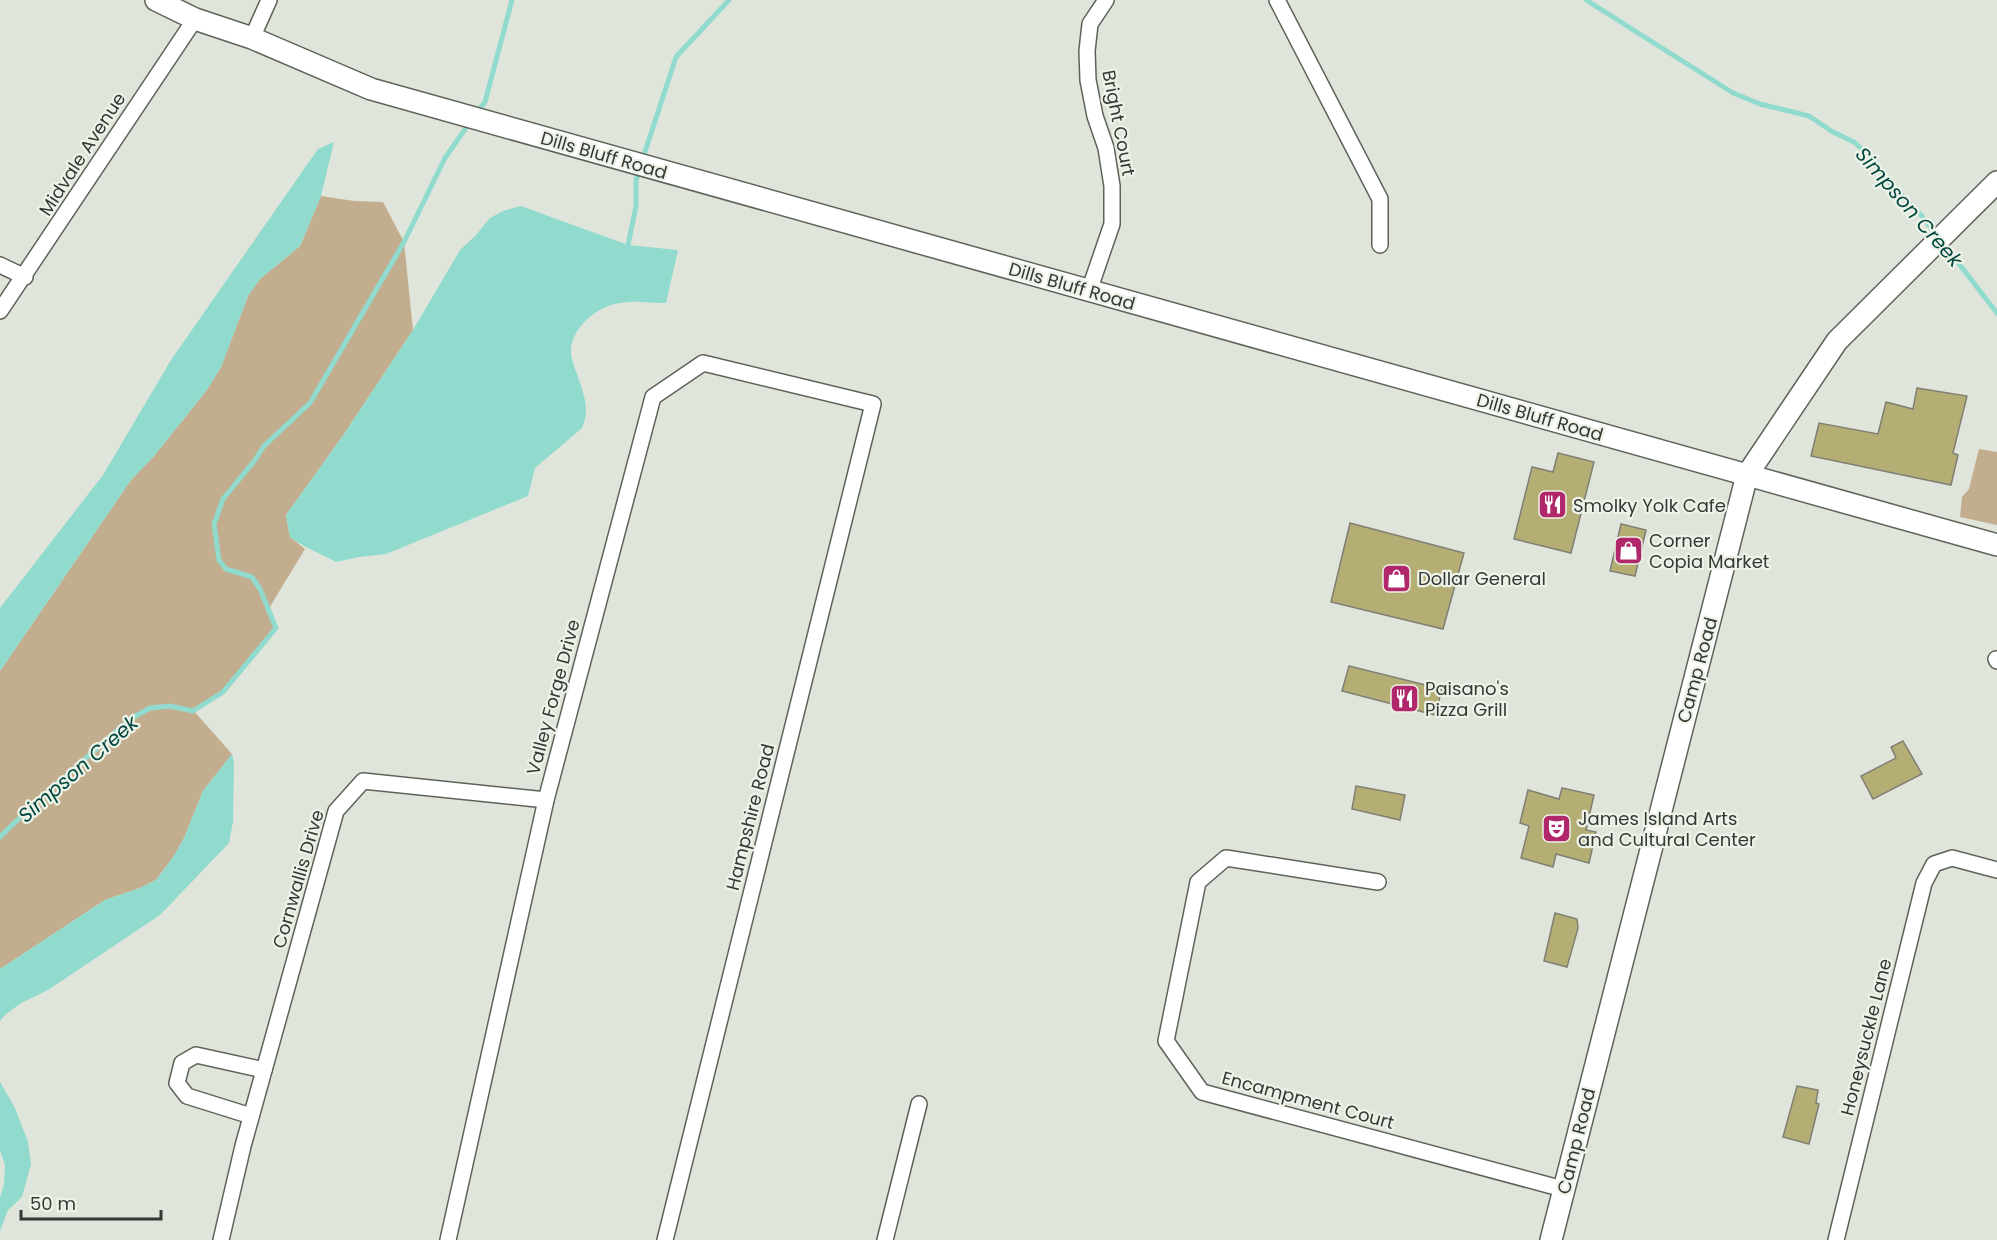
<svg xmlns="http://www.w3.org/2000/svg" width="1997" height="1240" font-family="Poppins,sans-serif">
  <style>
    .green { fill: #c3ad8f }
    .water { fill: #90dbcd }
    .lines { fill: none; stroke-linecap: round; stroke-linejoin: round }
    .stream { stroke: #90dbcd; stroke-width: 5 }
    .building { fill: #b5ae74; stroke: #807f75; stroke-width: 1.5 }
    .street-casing { stroke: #5e635a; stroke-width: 18 }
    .secondary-casing { stroke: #5e635a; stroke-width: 24 }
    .street { stroke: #fff; stroke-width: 15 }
    .secondary { stroke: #fff; stroke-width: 21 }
    .labels { text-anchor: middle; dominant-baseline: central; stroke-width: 4.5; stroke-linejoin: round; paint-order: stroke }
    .street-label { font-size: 18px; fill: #363834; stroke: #edf3e8 }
    .poi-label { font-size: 18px; fill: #363834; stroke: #edf3e8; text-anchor: start }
    .water-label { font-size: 20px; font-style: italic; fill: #01473f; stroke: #edf3e8 }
  </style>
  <rect width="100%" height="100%" fill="#e0e5db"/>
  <!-- green -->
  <g class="green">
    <polygon points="321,196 354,201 383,202 404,242 413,330 344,434 286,515 290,537 305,549 268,610 276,628 223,692 193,710 232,754 203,791 184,838 174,856 156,880 140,888 105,900 0,969 0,671 131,480 154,456 207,390 221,367 248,296 260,279 300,246"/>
    <polygon points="1979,449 1997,452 1997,525 1960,517 1962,497 1969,489"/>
  </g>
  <!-- water -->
  <g class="water">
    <polygon points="334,142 321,196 300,246 260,279 248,296 221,367 207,390 154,456 131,480 0,671 0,608 103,475 171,360 318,149"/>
    <path d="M 521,206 L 628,245 L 678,250 L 666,303 C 651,303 635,300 620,303 C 598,306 575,325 571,347 C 570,354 574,367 577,374 C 583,393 591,408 582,428 L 535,468 L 528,496 L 386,554 L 359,557 L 336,562 C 320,553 304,548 290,537 L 286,515 L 344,434 L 413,330 L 460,250 L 475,236 L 490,218 L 503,211 Z"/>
    <polygon points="232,754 234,762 233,822 229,843 160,915 48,990 21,1003 5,1015 0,1021 0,969 105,900 140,888 156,880 174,856 184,838 203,791"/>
    <polygon points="0,1082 15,1108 28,1142 31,1164 22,1197 8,1210 0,1231 0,1198 4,1184 5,1165 0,1151"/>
  </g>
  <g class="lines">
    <!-- stream -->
    <g class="stream">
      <polyline points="1586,0 1733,93 1760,104 1809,116 1833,132 1854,142 1875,161 1887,180 1921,215 1937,236"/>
      <polyline points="477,112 485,102 512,0"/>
      <polyline points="642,161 676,57 729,0"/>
      <polyline points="1943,243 1997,313"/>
      <polyline points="628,245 636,206 636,180 640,170"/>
      <polyline points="0,837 32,806 130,719 150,708 170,706 193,711 223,692 276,628 260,589 252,577 226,569 219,560 214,524 223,499 255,460 264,446 310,403 404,242 445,158 470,122"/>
    </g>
  </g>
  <!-- building -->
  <g class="building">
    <polygon points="1917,388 1967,396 1953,453 1958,455 1951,485 1811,456 1819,423 1878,434 1886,402 1913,409"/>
    <polygon points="1558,453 1594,462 1571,553 1514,539 1532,467 1553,472"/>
    <polygon points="1350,523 1464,553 1443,629 1331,602"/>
    <polygon points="1621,524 1646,530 1635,576 1610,571"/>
    <polygon points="1349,666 1442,689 1435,715 1342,691"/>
    <polygon points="1903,741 1922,774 1873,799 1861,776 1896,758 1891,747"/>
    <polygon points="1356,786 1405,795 1400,820 1352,809"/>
    <polygon points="1562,788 1594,795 1586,830 1596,832 1589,863 1556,854 1553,867 1521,858 1529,826 1520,823 1528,790 1559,799"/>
    <polygon points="1555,913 1577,919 1578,928 1567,967 1544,961"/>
    <polygon points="1797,1086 1818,1090 1816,1103 1819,1104 1809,1144 1783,1137"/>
  </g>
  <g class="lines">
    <defs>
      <g id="street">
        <polyline points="1277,0 1380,199 1380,245"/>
        <polyline points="252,38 269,0"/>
        <polyline points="0,265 25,277"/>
        <polyline points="1089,291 1112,224 1112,186 1106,148 1095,116 1088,80 1087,51 1090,24 1106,0"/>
        <polyline points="0,311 195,19"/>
        <polyline points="1996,659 1997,661"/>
        <polyline points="1378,882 1226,858 1198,882 1166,1041 1202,1092 1563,1189"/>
        <polyline points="251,1116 187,1096 177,1083 182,1063 196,1055 264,1070"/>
        <polyline points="221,1240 243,1146 336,811 363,781 546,800"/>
        <polyline points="448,1240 546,800 653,397 703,363 873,404 665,1240"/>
        <polyline points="885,1240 919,1104"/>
        <polyline points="1836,1240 1924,883 1934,864 1952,858 1997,870"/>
      </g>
      <g id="secondary">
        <polyline points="156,0 195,19 252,38 371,89 1997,545"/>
        <polyline points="1551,1240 1747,475 1837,341 1997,182"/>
      </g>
    </defs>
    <!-- street casing -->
    <use href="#street" class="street-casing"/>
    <!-- secondary casing -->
    <use href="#secondary" class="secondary-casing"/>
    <!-- street -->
    <use href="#street" class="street"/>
    <!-- secondary -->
    <use href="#secondary" class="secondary"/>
  </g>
  <!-- icons -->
  <defs>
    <symbol id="restaurant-square" viewBox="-11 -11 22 22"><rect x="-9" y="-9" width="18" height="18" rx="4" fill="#b0286b" stroke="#edf3e8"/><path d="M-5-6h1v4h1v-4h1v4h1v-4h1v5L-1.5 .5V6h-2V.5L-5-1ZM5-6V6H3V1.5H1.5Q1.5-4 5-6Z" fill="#fff"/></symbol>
    <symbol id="shop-square" viewBox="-11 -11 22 22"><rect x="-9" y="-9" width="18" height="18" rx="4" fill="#b0286b" stroke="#edf3e8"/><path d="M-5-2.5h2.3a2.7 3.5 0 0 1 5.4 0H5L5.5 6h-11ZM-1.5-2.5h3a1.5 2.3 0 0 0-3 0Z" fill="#fff"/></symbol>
    <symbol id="theatre-square" viewBox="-11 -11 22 22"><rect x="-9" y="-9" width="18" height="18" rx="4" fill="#b0286b" stroke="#edf3e8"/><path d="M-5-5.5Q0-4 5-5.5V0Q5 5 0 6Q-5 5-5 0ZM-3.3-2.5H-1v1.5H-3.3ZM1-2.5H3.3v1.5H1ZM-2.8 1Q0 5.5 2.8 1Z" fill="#fff"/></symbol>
  </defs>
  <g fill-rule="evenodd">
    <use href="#restaurant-square" x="1536" y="488" width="33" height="33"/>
    <use href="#shop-square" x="1612" y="534" width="33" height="33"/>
    <use href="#shop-square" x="1380" y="562" width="33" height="33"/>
    <use href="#restaurant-square" x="1388" y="682" width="33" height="33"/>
    <use href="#theatre-square" x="1540" y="812" width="33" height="33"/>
  </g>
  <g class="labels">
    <!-- street labels -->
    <g class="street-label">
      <text transform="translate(1119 123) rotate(79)">Bright Court</text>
      <text transform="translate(82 154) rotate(-57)">Midvale Avenue</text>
      <text transform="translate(604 155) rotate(16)">Dills Bluff Road</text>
      <text transform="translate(1072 286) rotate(16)">Dills Bluff Road</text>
      <text transform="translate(1540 417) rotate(16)">Dills Bluff Road</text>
      <text transform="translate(1697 670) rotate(-75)">Camp Road</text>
      <text transform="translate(553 697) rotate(-75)">Valley Forge Drive</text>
      <text transform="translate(750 817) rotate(-76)">Hampshire Road</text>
      <text transform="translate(298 879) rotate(-74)">Cornwallis Drive</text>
      <text transform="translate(1866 1037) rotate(-76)">Honeysuckle Lane</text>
      <text transform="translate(1308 1100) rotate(15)">Encampment Court</text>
      <text transform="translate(1576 1141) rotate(-76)">Camp Road</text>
    </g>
    <!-- poi labels -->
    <g class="poi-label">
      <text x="1573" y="505">Smolky Yolk Cafe</text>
      <text x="1649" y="540">Corner<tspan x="1649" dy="21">Copia Market</tspan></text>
      <text x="1418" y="578">Dollar General</text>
      <text x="1425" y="688">Paisano's<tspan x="1425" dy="21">Pizza Grill</tspan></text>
      <text x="1578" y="818">James Island Arts<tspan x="1578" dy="21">and Cultural Center</tspan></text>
    </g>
    <!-- water labels -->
    <g class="water-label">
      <text transform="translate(1909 207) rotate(49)">Simpson Creek</text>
      <text transform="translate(78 769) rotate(-41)">Simpson Creek</text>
    </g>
  </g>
  <!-- scale -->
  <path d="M21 1210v9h140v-9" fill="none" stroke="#363834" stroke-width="3"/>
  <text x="30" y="1210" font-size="18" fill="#363834" stroke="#edf3e8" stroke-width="4.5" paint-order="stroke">50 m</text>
</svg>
